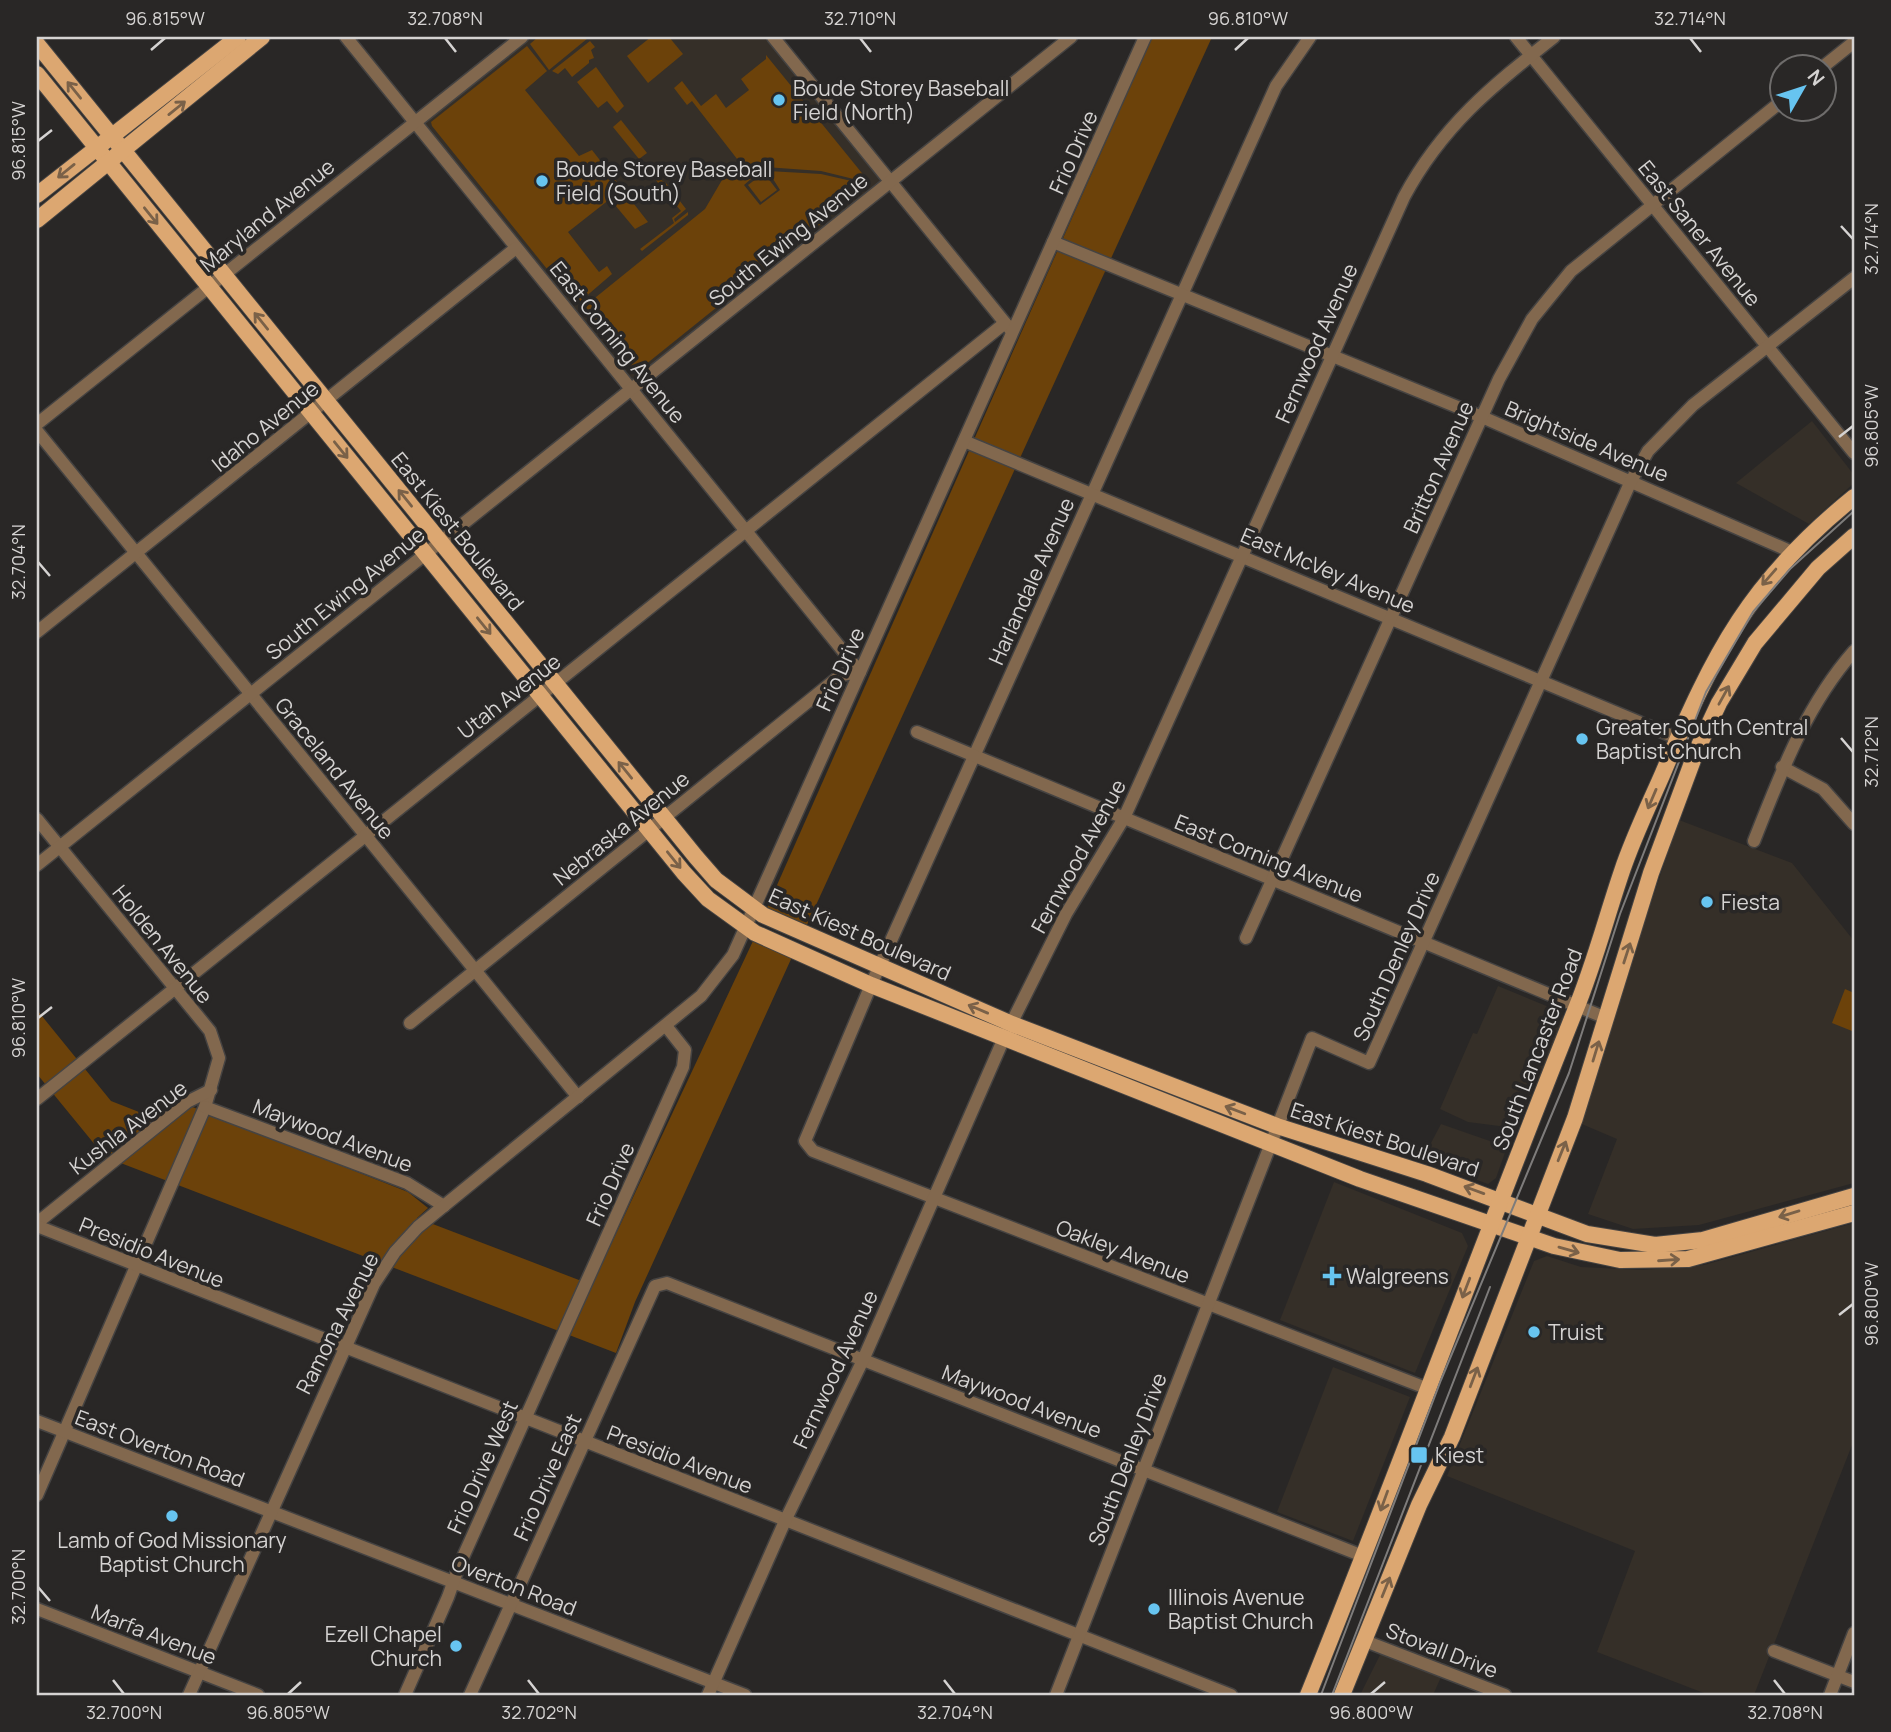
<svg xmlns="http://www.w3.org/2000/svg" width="1891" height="1732" font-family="Manrope,sans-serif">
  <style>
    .built { fill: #352f28 }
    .green { fill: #6c420a }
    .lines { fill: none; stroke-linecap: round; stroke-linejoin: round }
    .minor-casing { stroke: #454342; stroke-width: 15 }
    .major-casing { stroke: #454342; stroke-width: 18 }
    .minor { stroke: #82684e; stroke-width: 12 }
    .major { stroke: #dca771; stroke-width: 16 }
    .tram { stroke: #7e7c7b; stroke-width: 2 }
    .oneway { stroke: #7a6148 }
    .ticks { fill: none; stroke: #d5d3d2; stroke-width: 2.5 }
    .poi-dot { fill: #67c4f0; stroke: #292726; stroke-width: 2.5 }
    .labels { text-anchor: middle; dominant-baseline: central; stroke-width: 7; stroke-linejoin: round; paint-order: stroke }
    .poi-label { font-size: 21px; fill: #d5d3d2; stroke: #292726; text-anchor: start }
    .street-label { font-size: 21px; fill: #d5d3d2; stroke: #292726 }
    .neatline { fill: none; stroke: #d5d3d2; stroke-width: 2.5 }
    .ticks-label { font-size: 18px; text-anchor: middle; fill: #d5d3d2 }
  </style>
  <rect width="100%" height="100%" fill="#292726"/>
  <!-- built -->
  <g class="built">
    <polygon points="522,37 774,37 891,181 632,390 415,122"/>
    <polygon points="1812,421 1854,475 1854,483 1809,524 1736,483"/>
    <polygon points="1679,820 1792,863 1854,941 1854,1183 1699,1225 1633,1229 1588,1214 1617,1139 1577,1122"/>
    <polygon points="1498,986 1561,1012 1564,1018 1547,1063 1515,1128 1468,1122 1440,1109 1473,1033 1477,1034"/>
    <polygon points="1441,1124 1507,1147 1496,1178 1488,1184 1422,1160"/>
    <polygon points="1334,1182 1462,1233 1468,1246 1415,1373 1280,1320"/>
    <polygon points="1854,1223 1854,1440 1754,1695 1709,1695 1597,1652 1635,1551 1447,1476 1534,1261 1547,1256 1581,1267 1643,1270 1704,1265"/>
    <polygon points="1333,1367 1410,1397 1353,1541 1277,1512"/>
    <polygon points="1381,1653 1441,1677 1433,1695 1360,1695"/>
  </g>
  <!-- green -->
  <g class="green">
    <polygon points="538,37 586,37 588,38 549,70 530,44"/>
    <polygon points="651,37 669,37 683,54 648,83 627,56"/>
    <polygon points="1152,37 1212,37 806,927 766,910"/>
    <polygon points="590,41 595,47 591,50 594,58 589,60 589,63 572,77 565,68 558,74 552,71"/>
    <polygon points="527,46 547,71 525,90 579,156 592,150 648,222 635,229 610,199 568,232 599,272 607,266 612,274 576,305 432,126 431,122"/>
    <polygon points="766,55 870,183 821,171 765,167 744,185 760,205 780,190 768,171 821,174 869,185 635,373 631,372 580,310 705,209 722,180 741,164 692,101 687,105 674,88 682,81 701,106 716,94 726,108 749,90 741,79 766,59"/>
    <polygon points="596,67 624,106 617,113 607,101 598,108 577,82"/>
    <polygon points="621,120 647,153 639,159 613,127"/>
    <polygon points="764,173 777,190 761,202 748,185"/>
    <polygon points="658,178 666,183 686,209 674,219 675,222 688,212 688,215 642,251 640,249 674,223 672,218 681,211 655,179"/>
    <polygon points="753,941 792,957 635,1302 616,1353 105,1157 37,1074 37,1010 111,1101 167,1123 190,1106 408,1192 428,1208 417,1218 592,1285"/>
    <polygon points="1845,989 1854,993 1852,1031 1832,1023"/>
  </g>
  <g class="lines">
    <defs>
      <g id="minor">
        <polyline points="346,37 860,672 841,675 410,1023"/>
        <polyline points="773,37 1010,329"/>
        <polyline points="1310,37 1276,86 871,985 805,1141 813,1151 1426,1388"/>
        <polyline points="1516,37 1854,453"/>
        <polyline points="1824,66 1854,42"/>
        <polyline points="1053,242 1482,417 1792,552"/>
        <polyline points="37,424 522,37"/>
        <polyline points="37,431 578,1097"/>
        <polyline points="964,441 1677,738"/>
        <polyline points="37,632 516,248"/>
        <polyline points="917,732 1606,1018"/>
        <polyline points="1782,767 1823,789 1854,824"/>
        <polyline points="37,819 210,1031 219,1058 205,1107 37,1495"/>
        <path d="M 1754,841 C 1781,773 1805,707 1854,651"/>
        <polyline points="37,865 1071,37"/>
        <polyline points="1246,938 1499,379 1532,319 1571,271 1783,100"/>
        <polyline points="37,1099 1005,323"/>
        <polyline points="205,1107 407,1183 444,1206"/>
        <polyline points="37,1223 187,1102 211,1090"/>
        <polyline points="37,1226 1231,1695"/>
        <polyline points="37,1421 745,1695"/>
        <polyline points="37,1609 258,1695"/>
        <polyline points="1365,1641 1505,1695"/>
        <polyline points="1774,1651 1854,1682"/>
        <polyline points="189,1695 374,1284 395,1252 418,1227 701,996 733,955 1145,37"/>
        <polyline points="405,1695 448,1597 459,1566 683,1067 685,1050 666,1026"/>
        <polyline points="470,1695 655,1286 667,1283 1363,1556"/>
        <path d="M 708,1695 L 785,1521 L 863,1360 L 1004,1038 L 1066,914 L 1124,818 L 1404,197 C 1442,126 1492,86 1554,37"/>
        <polyline points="1056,1695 1312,1038 1369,1063 1631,481 1648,451 1693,405 1854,278"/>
        <polyline points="1830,1695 1854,1633"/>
      </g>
      <g id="major">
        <polyline points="37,44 696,857 716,880 763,915 1012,1024 1277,1126 1427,1174 1587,1234 1655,1245 1703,1240 1854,1196"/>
        <polyline points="37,74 684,873 708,899 755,933 871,985 1360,1179 1554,1246 1620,1260 1688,1259 1854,1213"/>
        <polyline points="37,195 238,37"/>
        <polyline points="37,220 262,37"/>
        <path d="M 1308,1695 C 1400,1468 1484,1238 1575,1011 C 1594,965 1606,918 1622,871 C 1633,838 1649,805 1663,773 C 1714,652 1750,581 1854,497"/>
        <polyline points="1342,1695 1419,1505 1452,1437 1575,1118 1651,873 1696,752 1719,703 1755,643 1818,568 1854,536"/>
      </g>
    </defs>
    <!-- minor casing -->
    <use href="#minor" class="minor-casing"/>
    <!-- major casing -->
    <use href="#major" class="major-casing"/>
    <!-- minor -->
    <use href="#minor" class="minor"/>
    <!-- major -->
    <use href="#major" class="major"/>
    <!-- tram -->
    <g class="tram">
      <polyline points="1321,1695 1441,1380 1569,1073 1620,914 1706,692 1753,612 1790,569 1854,511"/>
      <polyline points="1332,1695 1490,1287"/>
    </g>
  </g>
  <!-- one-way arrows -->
  <defs><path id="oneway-shaft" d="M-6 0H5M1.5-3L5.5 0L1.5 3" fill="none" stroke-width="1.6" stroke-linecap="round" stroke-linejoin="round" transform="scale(1.75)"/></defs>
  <g class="oneway">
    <use href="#oneway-shaft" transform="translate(74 90) rotate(-129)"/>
    <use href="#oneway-shaft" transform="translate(177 108) rotate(-39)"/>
    <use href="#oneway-shaft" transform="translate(66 171) rotate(141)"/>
    <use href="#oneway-shaft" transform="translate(151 216) rotate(51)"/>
    <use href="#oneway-shaft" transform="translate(261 321) rotate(-129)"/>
    <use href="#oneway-shaft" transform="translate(341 450) rotate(51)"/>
    <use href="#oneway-shaft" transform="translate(405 498) rotate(-129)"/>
    <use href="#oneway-shaft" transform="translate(1769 577) rotate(131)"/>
    <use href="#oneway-shaft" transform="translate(484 626) rotate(51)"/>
    <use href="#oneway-shaft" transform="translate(1724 695) rotate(-61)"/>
    <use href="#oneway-shaft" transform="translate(625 770) rotate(-129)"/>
    <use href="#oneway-shaft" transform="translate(1652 799) rotate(113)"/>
    <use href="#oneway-shaft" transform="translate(674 860) rotate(51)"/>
    <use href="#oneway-shaft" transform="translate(1627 953) rotate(-72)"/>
    <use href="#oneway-shaft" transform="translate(978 1009) rotate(-157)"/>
    <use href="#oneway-shaft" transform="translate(1596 1051) rotate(-73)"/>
    <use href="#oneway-shaft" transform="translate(1235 1110) rotate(-159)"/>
    <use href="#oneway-shaft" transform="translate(1562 1151) rotate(-68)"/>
    <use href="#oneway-shaft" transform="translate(1474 1190) rotate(-160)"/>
    <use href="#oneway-shaft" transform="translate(1789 1214) rotate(163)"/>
    <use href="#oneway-shaft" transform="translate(1569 1250) rotate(16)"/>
    <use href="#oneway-shaft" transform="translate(1669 1260) rotate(-4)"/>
    <use href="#oneway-shaft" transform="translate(1466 1288) rotate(111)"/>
    <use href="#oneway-shaft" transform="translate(1474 1377) rotate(-69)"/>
    <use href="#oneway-shaft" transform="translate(1384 1501) rotate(110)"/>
    <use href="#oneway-shaft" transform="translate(1386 1587) rotate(-68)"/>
  </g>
  <!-- ticks -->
  <path class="ticks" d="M 445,38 L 456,52M 860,38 L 871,52M 1690,38 L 1701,52M 151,50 L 165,38M 1235,50 L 1248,38M 38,141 L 52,130M 1841,226 L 1853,239M 1839,437 L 1853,426M 38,562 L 50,576M 1841,738 L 1853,752M 38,1018 L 52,1007M 1839,1315 L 1853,1304M 38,1587 L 50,1601M 113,1680 L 124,1694M 528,1680 L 539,1694M 944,1680 L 955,1694M 1774,1680 L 1785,1694M 288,1694 L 301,1682M 1371,1694 L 1385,1682"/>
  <!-- markers -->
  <g class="poi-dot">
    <circle cx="779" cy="100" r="7"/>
    <circle cx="542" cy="181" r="7"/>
    <circle cx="1582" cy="739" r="7"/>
    <circle cx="1707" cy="902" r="7"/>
    <path d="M1328.5 1265.5h7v7h7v7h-7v7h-7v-7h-7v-7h7z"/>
    <circle cx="1534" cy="1332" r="7"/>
    <rect x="1410" y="1446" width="18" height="18" rx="3.5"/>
    <circle cx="172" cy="1516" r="7"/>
    <circle cx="1154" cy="1609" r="7"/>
    <circle cx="456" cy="1646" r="7"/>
  </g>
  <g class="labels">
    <!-- poi labels -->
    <g class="poi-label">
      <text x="793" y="88">Boude Storey Baseball<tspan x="793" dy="24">Field (North)</tspan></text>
      <text x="556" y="169">Boude Storey Baseball<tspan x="556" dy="24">Field (South)</tspan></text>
      <text x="1596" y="727">Greater South Central<tspan x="1596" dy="24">Baptist Church</tspan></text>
      <text x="1721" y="902">Fiesta</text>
      <text x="1346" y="1276">Walgreens</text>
      <text x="1548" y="1332">Truist</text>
      <text x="1435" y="1455">Kiest</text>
      <text x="172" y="1540" text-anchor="middle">Lamb of God Missionary<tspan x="172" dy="24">Baptist Church</tspan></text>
      <text x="1168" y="1597">Illinois Avenue<tspan x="1168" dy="24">Baptist Church</tspan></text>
      <text x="442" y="1634" text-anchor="end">Ezell Chapel<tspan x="442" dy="24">Church</tspan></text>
    </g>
    <!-- street labels -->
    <g class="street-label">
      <text transform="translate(1073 152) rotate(-66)">Frio Drive</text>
      <text transform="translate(267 215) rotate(-39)">Maryland Avenue</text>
      <text transform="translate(1700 233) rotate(51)">East Saner Avenue</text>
      <text transform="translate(788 239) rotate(-39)">South Ewing Avenue</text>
      <text transform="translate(618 342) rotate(51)">East Corning Avenue</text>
      <text transform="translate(1316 343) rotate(-66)">Fernwood Avenue</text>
      <text transform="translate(265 426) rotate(-39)">Idaho Avenue</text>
      <text transform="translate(1587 441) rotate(23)">Brightside Avenue</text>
      <text transform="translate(1438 467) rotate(-66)">Britton Avenue</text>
      <text transform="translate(458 531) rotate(51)">East Kiest Boulevard</text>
      <text transform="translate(1328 570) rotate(23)">East McVey Avenue</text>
      <text transform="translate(1031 581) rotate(-66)">Harlandale Avenue</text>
      <text transform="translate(345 593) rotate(-39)">South Ewing Avenue</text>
      <text transform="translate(840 669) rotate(-66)">Frio Drive</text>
      <text transform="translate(509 696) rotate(-38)">Utah Avenue</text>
      <text transform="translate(335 768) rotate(51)">Graceland Avenue</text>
      <text transform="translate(621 828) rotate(-39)">Nebraska Avenue</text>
      <text transform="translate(1078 856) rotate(-61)">Fernwood Avenue</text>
      <text transform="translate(1269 858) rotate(22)">East Corning Avenue</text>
      <text transform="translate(860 934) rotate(24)">East Kiest Boulevard</text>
      <text transform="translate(163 944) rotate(51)">Holden Avenue</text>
      <text transform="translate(1396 956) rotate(-66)">South Denley Drive</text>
      <text transform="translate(1537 1049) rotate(-69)">South Lancaster Road</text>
      <text transform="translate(128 1127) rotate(-37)">Kushla Avenue</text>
      <text transform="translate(333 1135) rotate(21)">Maywood Avenue</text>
      <text transform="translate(1385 1139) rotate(18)">East Kiest Boulevard</text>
      <text transform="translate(610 1184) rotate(-66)">Frio Drive</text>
      <text transform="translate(1123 1251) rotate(21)">Oakley Avenue</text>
      <text transform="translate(152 1252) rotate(22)">Presidio Avenue</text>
      <text transform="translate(337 1323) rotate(-63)">Ramona Avenue</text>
      <text transform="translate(835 1369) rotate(-65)">Fernwood Avenue</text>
      <text transform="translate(1022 1401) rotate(21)">Maywood Avenue</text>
      <text transform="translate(160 1448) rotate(21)">East Overton Road</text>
      <text transform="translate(680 1459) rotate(21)">Presidio Avenue</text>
      <text transform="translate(1127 1459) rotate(-69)">South Denley Drive</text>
      <text transform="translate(482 1467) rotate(-66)">Frio Drive West</text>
      <text transform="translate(547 1477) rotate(-66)">Frio Drive East</text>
      <text transform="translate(514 1585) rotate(21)">Overton Road</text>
      <text transform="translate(154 1634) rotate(21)">Marfa Avenue</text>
      <text transform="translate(1442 1650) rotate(21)">Stovall Drive</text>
    </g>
  </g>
  <!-- border -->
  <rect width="1891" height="1732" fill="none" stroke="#292726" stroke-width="77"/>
  <!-- north arrow -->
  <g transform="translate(1803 88) rotate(51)"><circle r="33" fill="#292726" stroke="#6e6c6b" stroke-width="2"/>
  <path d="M0-5L12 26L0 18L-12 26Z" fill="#67c4f0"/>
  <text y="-10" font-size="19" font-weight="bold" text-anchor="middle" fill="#d5d3d2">N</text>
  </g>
  <rect x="38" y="38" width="1815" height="1656" class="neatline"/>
  <g class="ticks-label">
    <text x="165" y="25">96.815°W</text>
    <text x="445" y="25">32.708°N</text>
    <text x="860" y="25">32.710°N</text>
    <text x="1248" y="25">96.810°W</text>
    <text x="1690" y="25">32.714°N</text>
    <text transform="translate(19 141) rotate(-90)" y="6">96.815°W</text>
    <text transform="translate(1872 239) rotate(-90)" y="6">32.714°N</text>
    <text transform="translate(1872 426) rotate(-90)" y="6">96.805°W</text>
    <text transform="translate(19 562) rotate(-90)" y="6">32.704°N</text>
    <text transform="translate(1872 752) rotate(-90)" y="6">32.712°N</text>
    <text transform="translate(19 1018) rotate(-90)" y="6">96.810°W</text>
    <text transform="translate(1872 1304) rotate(-90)" y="6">96.800°W</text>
    <text transform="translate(19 1587) rotate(-90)" y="6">32.700°N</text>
    <text x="124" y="1719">32.700°N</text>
    <text x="288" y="1719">96.805°W</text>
    <text x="539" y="1719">32.702°N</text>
    <text x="955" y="1719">32.704°N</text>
    <text x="1371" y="1719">96.800°W</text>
    <text x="1785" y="1719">32.708°N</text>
  </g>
</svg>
